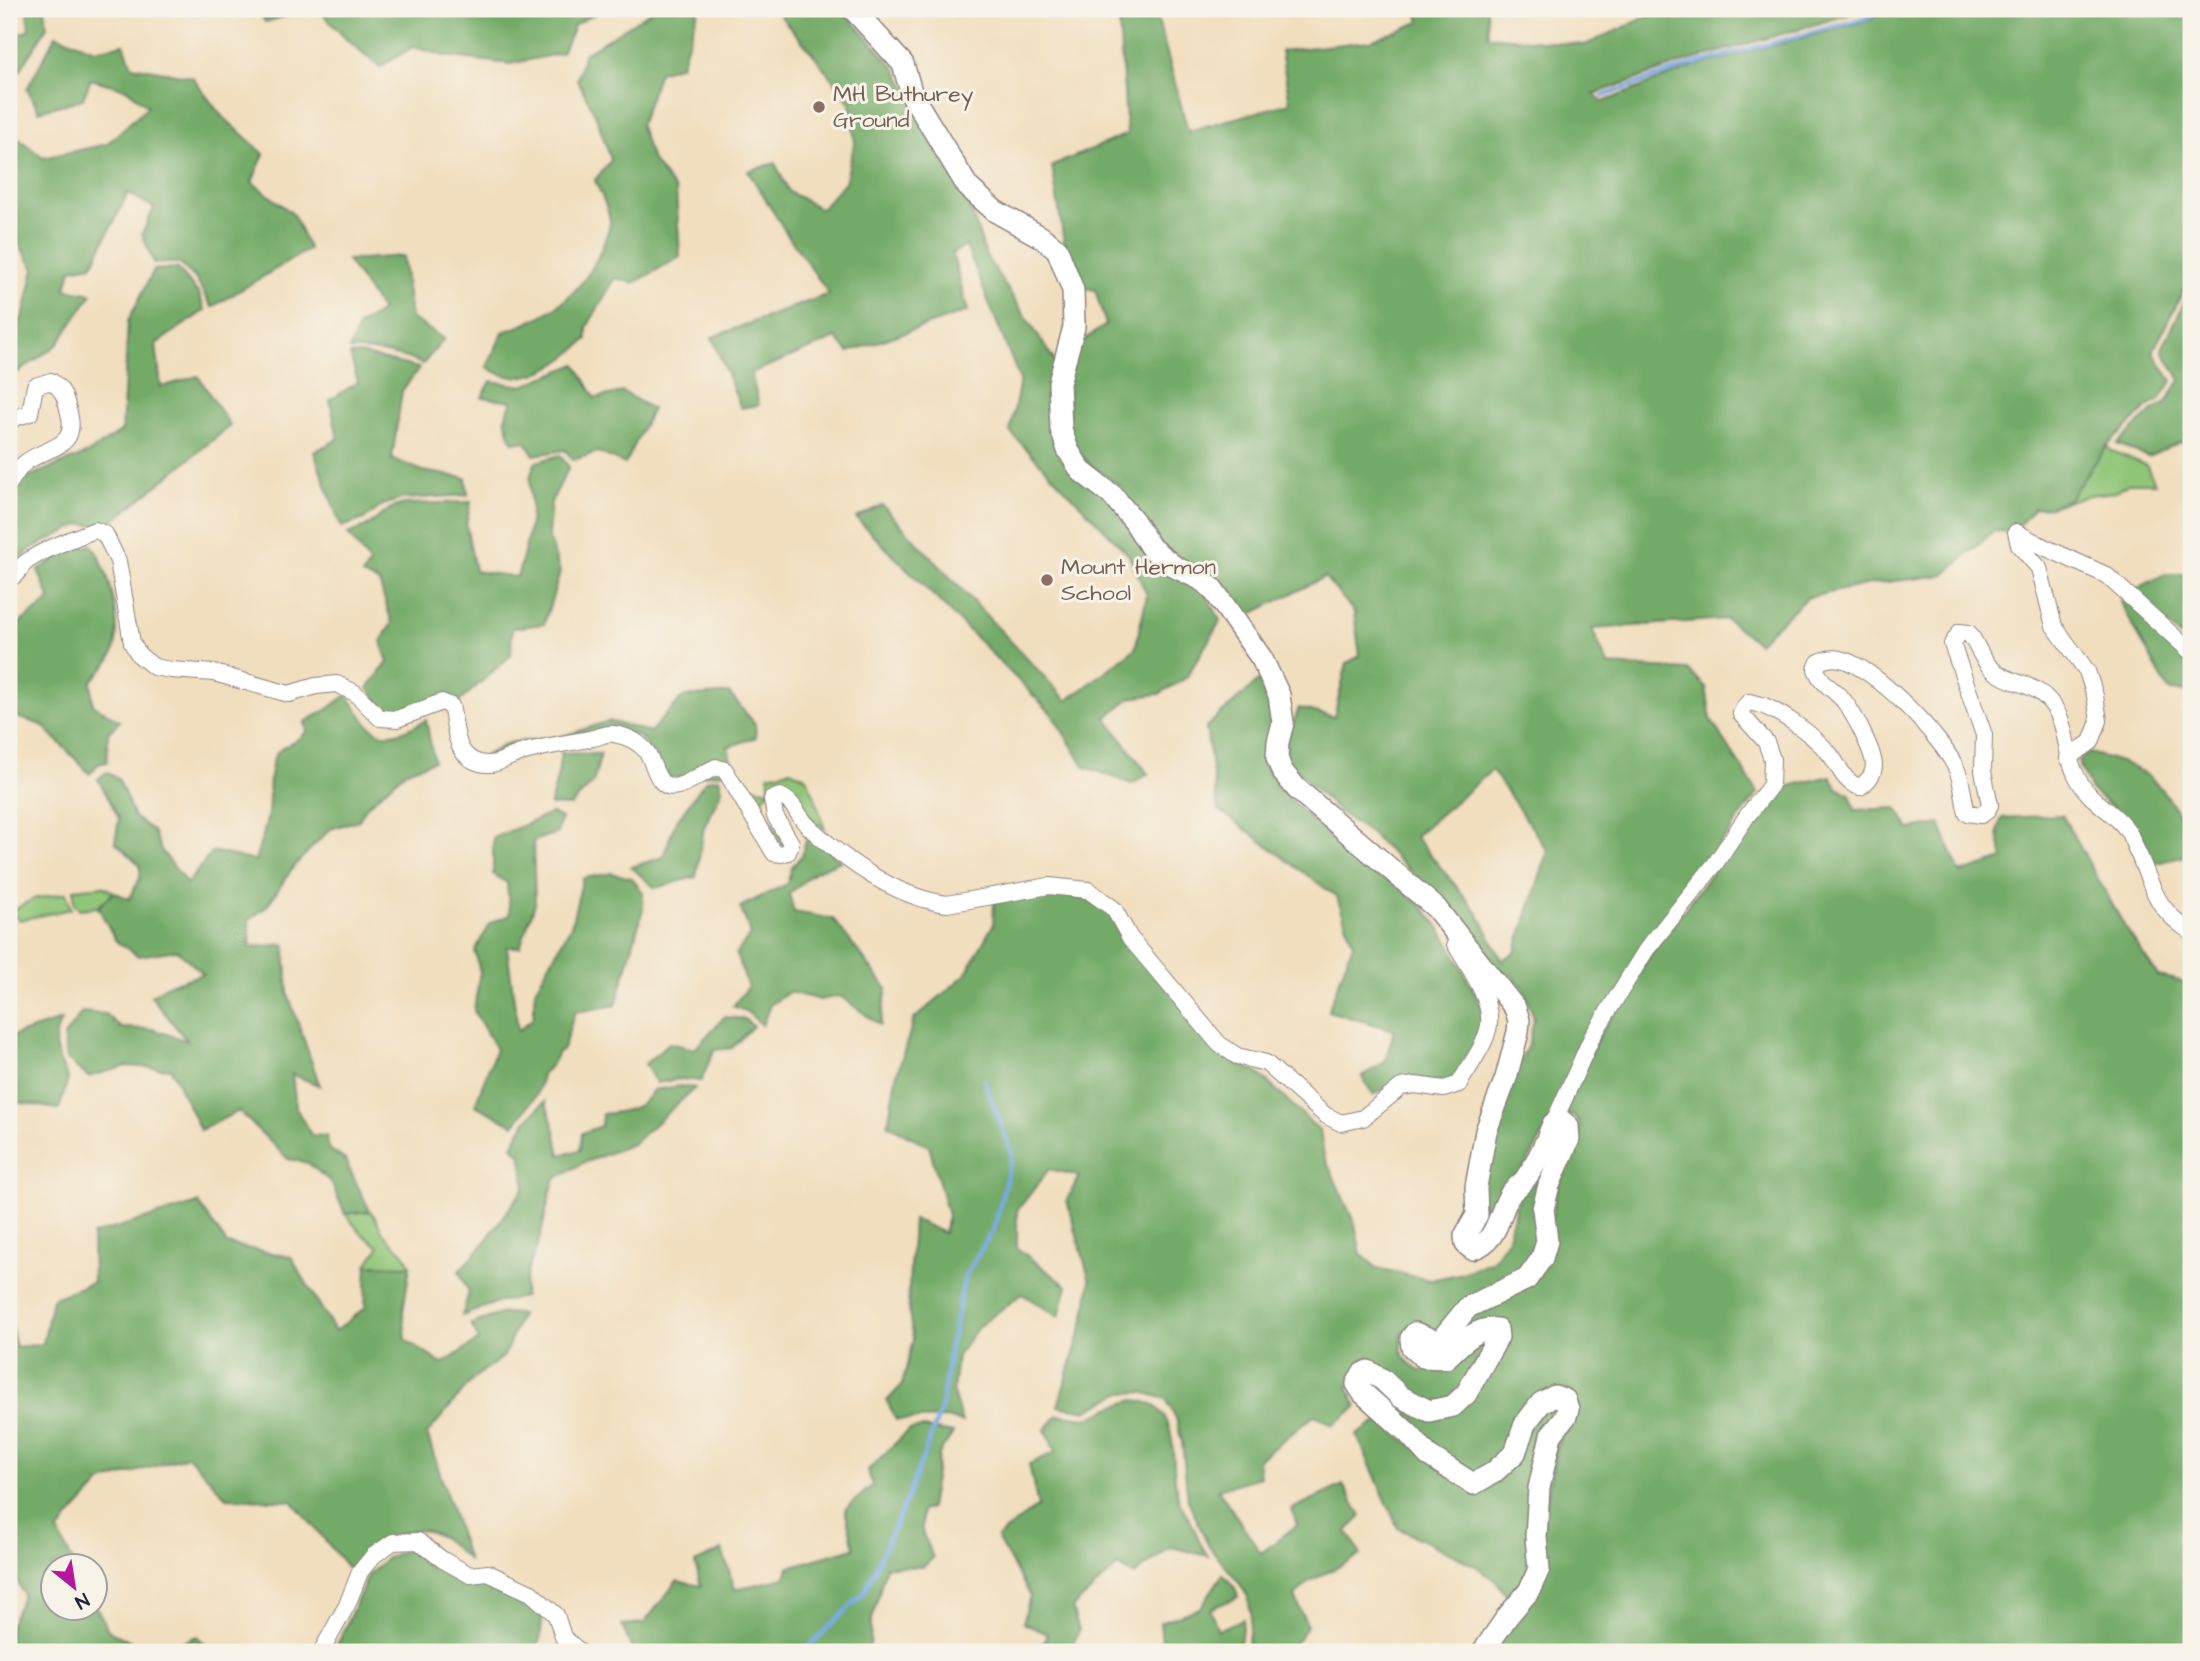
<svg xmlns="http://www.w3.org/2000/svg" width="2200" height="1661" font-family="'Architects Daughter',sans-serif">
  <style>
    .green { fill: #8fc577; stroke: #587459; stroke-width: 2 }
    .forest { fill: #73aa68; stroke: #4a6652; stroke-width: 2; fill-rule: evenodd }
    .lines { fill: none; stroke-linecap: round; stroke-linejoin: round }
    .stream { stroke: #78aae4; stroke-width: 4.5 }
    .street-casing { stroke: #8a807c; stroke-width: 18 }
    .secondary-casing { stroke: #8a807c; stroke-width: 24 }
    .street { stroke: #fff; stroke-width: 16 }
    .secondary { stroke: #fff; stroke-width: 21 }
    .education-dot { fill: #8d6e63; stroke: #f7f3e8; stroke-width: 2.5 }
    .labels { text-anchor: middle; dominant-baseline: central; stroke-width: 6; stroke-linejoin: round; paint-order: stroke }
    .education-label { font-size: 23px; fill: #785e54; stroke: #f7f3e8; text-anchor: start }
  </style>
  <rect width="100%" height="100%" fill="#f7f3e8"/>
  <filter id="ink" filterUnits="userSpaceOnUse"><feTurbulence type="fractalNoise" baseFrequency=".0143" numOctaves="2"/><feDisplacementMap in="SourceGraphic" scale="14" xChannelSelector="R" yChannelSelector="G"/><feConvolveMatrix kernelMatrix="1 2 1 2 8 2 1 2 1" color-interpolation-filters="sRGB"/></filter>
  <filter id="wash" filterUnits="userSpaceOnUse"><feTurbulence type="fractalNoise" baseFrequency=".00686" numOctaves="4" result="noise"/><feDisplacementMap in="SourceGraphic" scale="28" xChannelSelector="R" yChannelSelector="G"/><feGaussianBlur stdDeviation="1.57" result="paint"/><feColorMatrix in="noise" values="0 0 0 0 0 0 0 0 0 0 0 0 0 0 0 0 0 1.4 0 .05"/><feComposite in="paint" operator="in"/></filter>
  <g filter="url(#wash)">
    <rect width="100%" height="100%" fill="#f1debe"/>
    <!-- green -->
    <g class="green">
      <polygon points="2107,446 2110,450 2146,465 2155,483 2130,483 2115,492 2089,495 2050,507 2069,499"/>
      <polygon points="790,770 806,777 815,797 825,830 780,789 771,790 763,798 763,810 785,844 776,848 737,784 770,790 768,775"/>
      <polygon points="103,886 114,892 98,907 79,909 74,904 74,889"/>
      <polygon points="66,893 71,909 20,920 10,912 33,899"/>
      <path d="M 370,1211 C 378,1219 379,1228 385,1235 C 395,1248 405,1249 410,1266 L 367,1265 L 379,1247 L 361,1233 L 345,1214 Z"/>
    </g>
    <!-- forest -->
    <g class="forest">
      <polygon points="27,9 45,9 47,27 9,88 9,38 29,30"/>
      <polygon points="258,9 313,9 265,22"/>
      <polygon points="318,9 605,9 575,24 562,53 510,64 445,56 413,47 380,67 346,39"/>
      <path d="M 655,9 L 699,9 L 681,65 L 659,72 L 640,126 L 652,160 L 676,191 L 680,257 L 634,283 L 615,278 L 587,327 L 587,339 C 561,364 522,392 487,367 L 503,332 C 551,317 587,291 604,242 C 606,236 611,227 610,221 C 609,208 600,193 595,180 L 611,160 L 596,116 L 577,79 L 584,54 Z"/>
      <polygon points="777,9 842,9 896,69 967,197 986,256 1056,363 1057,430 1201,587 1221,620 1186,678 1159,694 1130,698 1106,718 1148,774 1132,784 1085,767 1051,713 856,518 882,505 1067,701 1135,649 1147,595 1128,554 1010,432 1020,380 966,246 952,253 968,311 848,352 836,338 751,373 759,405 741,408 712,337 829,294 789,237 748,171 775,163 789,192 821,209 845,182 855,142 850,103 814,55 778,13"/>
      <path d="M 1118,9 L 1155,9 L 1188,131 L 1290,103 L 1281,51 L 1370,41 L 1420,22 L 1417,9 L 1487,9 L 1488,36 L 1585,45 L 1664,9 L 1868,9 L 1688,61 L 1594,94 L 1603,102 L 1695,66 L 1873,19 L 1887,9 L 2191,9 L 2191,282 L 2188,281 L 2153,351 L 2172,381 L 2160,400 L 2148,407 L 2107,446 L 2069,499 L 2050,507 L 2034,508 L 2013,532 L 1994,531 L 1944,575 L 1870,584 L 1806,598 L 1758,643 L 1726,619 L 1592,629 L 1608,665 L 1688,670 L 1706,687 L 1711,720 L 1758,793 L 1643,949 L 1549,1125 L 1482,1241 L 1479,1189 L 1507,1090 L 1529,1043 L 1534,1018 L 1523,988 L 1510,975 L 1497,970 L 1456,915 L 1371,834 L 1339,812 L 1287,762 L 1286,741 L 1299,708 L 1334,717 L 1347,663 L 1360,656 L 1354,612 L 1325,577 L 1247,616 L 1216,579 L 1176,560 L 1157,542 L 1120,486 L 1092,466 L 1075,449 L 1068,419 L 1070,372 L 1079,343 L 1106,325 L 1095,290 L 1077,286 L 1065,247 L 1052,166 L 1127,134 ZM 1492,770 L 1548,851 L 1515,953 L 1502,960 L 1478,913 L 1415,836 Z"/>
      <polygon points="56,35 95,50 124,44 132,66 192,77 220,114 264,154 252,182 293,214 309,249 212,307 195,278 179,263 154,263 142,234 154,208 128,193 92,265 71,269 66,289 92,294 57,345 10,378 9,342 24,314 34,269 9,228 9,135 11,132 43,158 107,144 148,106 126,89 91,79 83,99 39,111 27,89"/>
      <path d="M 403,256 L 411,318 L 444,339 L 423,364 C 401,355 373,349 349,350 L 359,325 L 382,311 L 347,260 Z"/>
      <polygon points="177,268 199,294 205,310 156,344 161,387 198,376 230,426 107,526 81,524 30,549 11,571 9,566 9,498 22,479 86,454 122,431 128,321 154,270"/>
      <polygon points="2191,288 2191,445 2180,442 2148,457 2117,444 2153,411 2165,404 2180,380 2162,349"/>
      <polygon points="361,354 419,368 402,391 392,459 423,471 466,478 468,495 401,499 383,505 364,519 341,527 314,452 338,439 330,400 358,382 350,355"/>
      <polygon points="576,364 595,398 623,392 652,409 625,464 598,452 573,460 565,450 534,455 526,442 512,442 505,418 512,401 482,397 491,381 523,386"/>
      <path d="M 560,455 L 569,467 L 551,502 L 548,535 L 560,572 L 544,624 L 512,628 L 511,655 L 459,702 L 442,698 L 400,716 L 386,711 L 368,688 L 388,662 L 381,641 L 392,623 L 379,582 L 362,575 L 370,563 L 348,534 L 366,527 L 391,508 L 404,504 L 471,502 L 466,524 L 475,571 L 517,577 C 524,555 530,534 531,511 C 532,492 526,478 536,462 Z"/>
      <path d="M 92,545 C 109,569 125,627 112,656 C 108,665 98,674 91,682 L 93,705 L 120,721 L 108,733 L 107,762 L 98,764 L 90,774 L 42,725 L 10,715 L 9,717 L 9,631 L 50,600 L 38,570 L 69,551 Z"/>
      <polygon points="2165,574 2191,574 2191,645 2158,617 2134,590"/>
      <polygon points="2127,599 2191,656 2191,692 2169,691 2120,602"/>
      <path d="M 1262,678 C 1269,692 1276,707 1276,724 C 1276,741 1255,752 1269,773 C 1309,831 1377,860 1425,910 C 1444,930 1455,955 1467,978 C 1475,993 1487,1011 1483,1028 C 1480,1040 1462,1067 1455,1080 L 1441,1083 L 1408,1076 L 1373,1095 L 1362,1076 L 1385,1062 L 1394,1030 L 1328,1011 L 1353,944 L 1337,897 L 1218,809 L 1206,727 Z"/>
      <polygon points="729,693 755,724 756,737 728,747 734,772 670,778 640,737 610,726 585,736 491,761 484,756 508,743 560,737 609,721 650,732 683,697"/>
      <path d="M 347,695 C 374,734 378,747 426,720 L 434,761 L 406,771 L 367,806 L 359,820 L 330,829 L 294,866 L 267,906 L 249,920 L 250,947 L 285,944 L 288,994 L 320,1086 L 292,1074 L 296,1108 L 311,1135 L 326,1136 L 329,1149 L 345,1160 L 370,1211 L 345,1214 L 331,1182 L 308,1163 L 288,1159 L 239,1111 L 200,1130 L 171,1069 L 127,1066 L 88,1077 L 66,1059 L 64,1036 L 82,1012 L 106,1014 L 121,1028 L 152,1029 L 187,1041 L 151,996 L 168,985 L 203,974 L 177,950 L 138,956 L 116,941 L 98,907 L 114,892 L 129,899 L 140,878 L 140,865 L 115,842 L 119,818 L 98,779 L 107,772 L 119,780 L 134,817 L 153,831 L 161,850 L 187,884 L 213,851 L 255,861 C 259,846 266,829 268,813 C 270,797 268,772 274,758 C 279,744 299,744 307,731 L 305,722 L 328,709 Z"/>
      <polygon points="561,753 601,754 593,783 570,806 550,805 558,775"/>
      <path d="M 2089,753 C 2143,767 2156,774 2184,824 L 2191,822 L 2191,855 L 2151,864 L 2143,839 L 2129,821 L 2091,790 L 2078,761 Z"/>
      <polygon points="1831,776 1837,788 1850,794 1855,810 1897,808 1909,829 1940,824 1960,873 2003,859 1998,832 2002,818 2062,815 2125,927 2158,976 2191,983 2191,1652 1492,1652 1533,1594 1540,1509 1564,1426 1552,1393 1508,1453 1472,1478 1458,1471 1368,1390 1375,1381 1435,1419 1503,1331 1449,1351 1468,1317 1525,1289 1552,1216 1556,1192 1579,1137 1579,1123 1573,1116 1567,1115 1566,1107 1597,1039 1651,954 1752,819 1781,788"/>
      <polygon points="719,778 722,790 704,827 696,877 655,888 631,867 663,857 675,823 706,780"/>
      <polygon points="552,813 561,818 557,833 533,841 535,904 520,947 507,947 518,1031 533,1018 535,990 571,926 583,878 612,873 631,878 643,892 643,909 616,1005 575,1012 563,1049 558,1052 552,1064 542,1075 537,1094 514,1125 475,1105 496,1049 474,1011 480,972 475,951 490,923 510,915 507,883 493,874 493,838"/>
      <polygon points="810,836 841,861 814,872 789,894 794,912 833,919 887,989 880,1025 840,996 820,1000 789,992 770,1005 762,1025 746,1011 733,1006 748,987 736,954 751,934 740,907 787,884 792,867 803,854 804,844"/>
      <path d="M 1048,893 L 1087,899 L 1108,911 L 1236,1064 L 1256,1071 L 1320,1131 L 1324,1156 L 1355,1224 L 1361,1254 L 1377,1268 L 1430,1280 L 1463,1273 L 1492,1261 L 1507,1241 L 1516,1206 L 1523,1190 L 1548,1154 L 1535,1250 L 1525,1268 L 1442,1328 L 1429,1331 L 1416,1326 L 1402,1333 C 1399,1353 1403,1359 1419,1371 C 1447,1369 1445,1364 1464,1348 C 1471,1342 1483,1340 1491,1337 L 1454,1399 L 1426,1404 L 1382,1373 L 1348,1387 L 1357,1407 L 1333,1425 L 1315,1415 L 1258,1460 L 1260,1477 L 1218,1489 L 1261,1553 L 1297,1525 L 1292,1509 L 1343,1485 L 1361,1516 L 1347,1531 L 1361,1555 L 1308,1582 L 1295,1596 L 1307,1626 C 1288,1658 1282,1652 1247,1652 L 1251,1613 L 1248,1597 L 1238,1581 L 1209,1547 L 1188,1500 L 1182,1442 L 1176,1418 L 1166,1399 L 1142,1392 L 1120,1393 L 1086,1411 L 1058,1406 L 1085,1317 L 1090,1281 L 1067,1200 L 1079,1176 L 1049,1169 L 1017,1211 L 1017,1248 L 1067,1286 L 1059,1317 L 1022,1294 L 979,1326 L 957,1356 L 953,1393 L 962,1422 L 946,1418 L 896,1420 L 887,1401 L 902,1385 L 913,1340 L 908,1304 L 913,1219 L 944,1233 L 948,1215 L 929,1146 L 888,1125 L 896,1077 L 914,1019 L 965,975 L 993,925 L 994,901 Z"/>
      <polygon points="724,1017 745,1019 753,1026 732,1048 714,1050 701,1081 682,1079 656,1083 645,1064 669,1043 695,1049"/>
      <path d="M 61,1020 C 49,1047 57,1053 68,1079 L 59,1109 L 9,1101 L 9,1037 Z"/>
      <path d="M 681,1086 L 695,1088 L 633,1144 L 583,1163 L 555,1179 C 548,1197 546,1215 541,1233 C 535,1258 524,1269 524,1297 L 495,1303 L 462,1316 L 469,1292 L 459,1271 L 481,1247 L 525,1187 L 521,1155 L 512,1146 L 526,1121 L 545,1101 L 555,1130 L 560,1155 L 580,1150 L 582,1133 L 601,1126 L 602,1114 C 623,1112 642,1110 653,1090 Z"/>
      <path d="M 198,1203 L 227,1244 L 291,1257 L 335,1331 L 365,1308 L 367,1265 L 410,1266 L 403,1312 L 406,1340 L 442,1364 L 479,1340 L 471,1324 L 503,1313 L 521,1314 L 504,1356 L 474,1378 L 427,1434 L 468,1560 C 457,1550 442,1534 427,1531 C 396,1525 369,1551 351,1571 L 292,1501 L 227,1498 L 188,1456 L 102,1482 L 74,1512 L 58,1532 L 75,1566 L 52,1566 L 52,1608 L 94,1608 L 95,1604 L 108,1630 L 149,1652 L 9,1652 L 9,1628 L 24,1594 L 9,1567 L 9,1316 L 16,1347 L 43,1344 L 52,1299 L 93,1282 L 92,1235 Z"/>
      <path d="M 1134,1400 C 1188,1404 1166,1470 1180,1503 C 1183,1510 1188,1516 1191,1522 C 1197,1534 1200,1545 1208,1556 L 1171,1547 L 1134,1575 L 1118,1566 L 1072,1608 L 1079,1630 L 1070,1652 L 1040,1652 L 1047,1634 L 1023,1623 L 1030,1595 L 997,1538 L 1038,1506 L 1029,1464 L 1056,1452 L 1045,1430 L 1058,1415 L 1089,1418 L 1112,1407 Z"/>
      <polygon points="1555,1405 1562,1410 1536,1569 1511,1602 1498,1583 1476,1566 1398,1528 1357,1435 1379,1421 1471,1490 1545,1408"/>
      <polygon points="923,1428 953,1433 939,1454 930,1508 922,1511 922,1532 933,1558 923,1567 886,1566 871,1624 870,1647 866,1652 633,1652 622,1625 644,1623 677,1581 701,1586 695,1563 722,1550 735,1589 785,1578 788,1567 854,1548 845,1509 872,1486 868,1470 909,1430"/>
      <polygon points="406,1549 426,1554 452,1575 469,1581 488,1581 527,1598 543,1613 540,1641 534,1652 334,1652 369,1574 387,1558"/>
      <polygon points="1223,1574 1235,1588 1238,1597 1210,1609 1218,1630 1243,1619 1239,1652 1163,1652 1160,1622 1200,1608"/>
      <polygon points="197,1636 212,1652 162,1652"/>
    </g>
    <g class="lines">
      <!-- stream -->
      <g class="stream">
        <polyline points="1603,96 1693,64 1870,17 1882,9"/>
        <polyline points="803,1652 864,1593 908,1496 941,1410 950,1348 965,1276 994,1228 1012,1155 984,1080"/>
      </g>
    </g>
  </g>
  <g filter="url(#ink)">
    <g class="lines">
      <defs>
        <g id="street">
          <path d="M 9,420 L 30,413 L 35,386 L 51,381 C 62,389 65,396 68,409 C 80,449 50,445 26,462 C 19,467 14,477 9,484"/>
          <path d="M 9,579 C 17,576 18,570 24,564 C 35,553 79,536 95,530 L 105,534 L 118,561 L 132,643 L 139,655 L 154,667 L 171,670 L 214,673 L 289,694 L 316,686 L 337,684 L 355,693 L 380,718 L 397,719 L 442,702 L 451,706 C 457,728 453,756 480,763 C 495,767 503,759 515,755 C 541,746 567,744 593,738 C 600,737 607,732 614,734 C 626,736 638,741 646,751 C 655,762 656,792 678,786 C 691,782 703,773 716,767 L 725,770 L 774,853 L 782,854 L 788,852 L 791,843 L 775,816 L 772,799 L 780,796 C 795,802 798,817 809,827 C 847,862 895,897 947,904 L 1049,886 L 1088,890 L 1114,909 L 1130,938 L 1219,1044 L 1237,1056 L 1266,1063 L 1325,1115 L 1341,1123 L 1363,1118 L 1401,1087 L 1415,1085 L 1444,1089 L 1459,1084 C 1469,1066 1486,1045 1489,1025 C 1492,998 1468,966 1455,944"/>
          <polyline points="2068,758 2091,742 2099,721 2095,696 2087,671 2054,626 2039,568 2019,545 2016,532 2044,547 2106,575 2191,652"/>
          <path d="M 1553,1124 L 1592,1037 L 1646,950 L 1715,864 L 1747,816 L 1771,785 L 1772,759 L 1766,742 L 1741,714 L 1744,707 L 1749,702 C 1774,705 1812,734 1828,752 C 1840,765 1842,782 1860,787 C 1867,782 1874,775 1874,765 C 1873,750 1854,714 1844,701 C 1834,689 1821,684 1816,669 L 1819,662 C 1826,659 1832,657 1840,659 C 1874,666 1943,738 1957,770 C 1963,784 1963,799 1967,813 L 1981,815 L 1987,811 L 1990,805 L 1983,771 L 1984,735 L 1952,644 L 1960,632 L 1969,633 C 1977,644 1981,659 1992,669 C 2012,687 2034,679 2054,707 C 2067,726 2065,752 2075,773 C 2089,804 2111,807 2128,831 C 2132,838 2135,848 2139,855 C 2154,891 2157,910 2191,932"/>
          <polyline points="321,1652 347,1605 360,1572 373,1556 393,1542 418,1541 443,1560 470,1575 488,1573 531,1593 556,1615 563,1637 580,1652"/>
        </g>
        <path id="secondary" d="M 853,9 L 903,64 L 912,95 L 968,187 L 995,211 L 1041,237 L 1057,249 L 1073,290 L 1074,327 L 1059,383 L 1061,429 L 1068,450 L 1081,471 L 1112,495 L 1134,521 L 1151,548 L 1175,567 L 1200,579 L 1212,588 L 1262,659 L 1279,695 L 1283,723 L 1278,742 L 1277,758 L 1282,771 L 1297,789 L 1436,908 L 1515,1008 L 1519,1020 L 1518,1032 L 1506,1078 L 1486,1131 L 1476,1187 L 1477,1215 L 1465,1236 L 1466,1244 L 1472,1249 C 1500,1240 1497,1214 1511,1193 C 1515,1188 1522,1184 1526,1178 C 1538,1161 1546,1143 1553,1124 L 1562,1121 L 1568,1126 L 1569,1139 L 1549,1185 L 1543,1209 L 1547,1241 L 1542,1258 L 1527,1279 L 1468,1307 L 1441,1340 L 1436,1341 L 1415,1333 L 1411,1338 L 1412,1347 L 1423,1357 L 1446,1358 C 1460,1345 1476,1326 1497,1329 L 1498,1337 L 1466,1394 L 1453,1406 L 1429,1411 L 1401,1397 L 1383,1380 L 1368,1371 L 1362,1374 L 1357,1384 L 1363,1393 L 1409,1434 L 1428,1455 L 1473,1484 L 1493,1473 L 1515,1453 L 1525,1424 L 1541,1403 L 1555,1396 L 1565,1400 L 1568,1409 L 1566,1416 L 1551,1435 L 1539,1488 L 1536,1537 L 1539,1569 L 1529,1591 L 1507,1617 L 1483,1652"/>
      </defs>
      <!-- street casing -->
      <use href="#street" class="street-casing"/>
      <!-- secondary casing -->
      <use href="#secondary" class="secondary-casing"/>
      <!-- street -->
      <use href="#street" class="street"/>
      <!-- secondary -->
      <use href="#secondary" class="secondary"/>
    </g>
  </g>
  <!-- markers -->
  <g class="education-dot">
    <circle cx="819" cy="107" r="7"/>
    <circle cx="1047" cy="580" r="7"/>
  </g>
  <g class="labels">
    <!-- education labels -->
    <g class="education-label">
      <text x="833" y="94">MH Buthurey<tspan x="833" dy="26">Ground</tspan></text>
      <text x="1061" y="567">Mount Hermon<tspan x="1061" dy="26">School</tspan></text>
    </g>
  </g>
  <!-- margin -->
  <rect width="2200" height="1661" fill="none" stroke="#f7f3e8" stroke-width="35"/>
  <!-- north arrow -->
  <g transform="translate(74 1587) rotate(150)"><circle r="33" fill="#f7f3e8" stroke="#a29fa3" stroke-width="2"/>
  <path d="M0-5L12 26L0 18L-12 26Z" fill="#b5179e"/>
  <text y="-10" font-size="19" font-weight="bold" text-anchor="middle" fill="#22223b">N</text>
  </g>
</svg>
